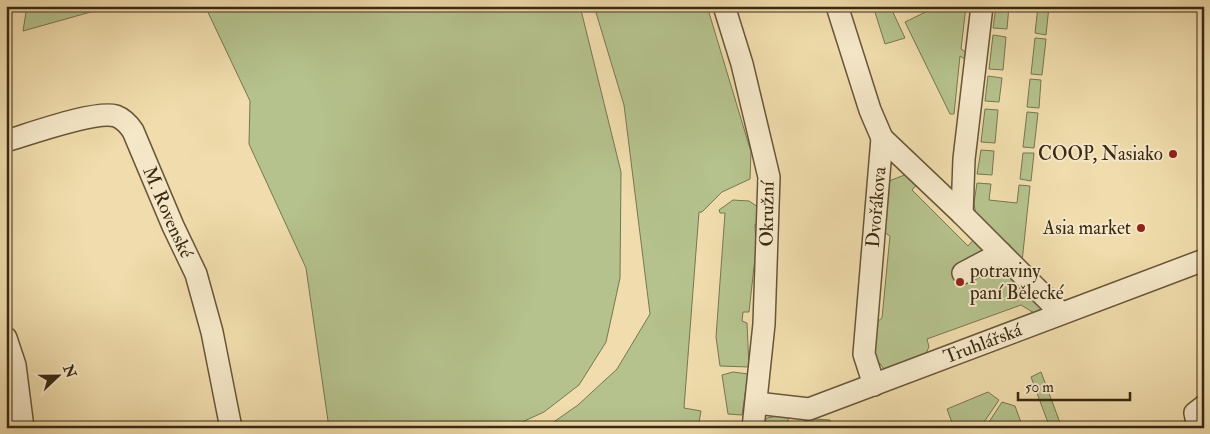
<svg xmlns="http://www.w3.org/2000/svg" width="1210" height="434" font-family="'IM FELL Double Pica',serif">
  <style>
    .green { fill: #b5c28d; stroke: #787650 }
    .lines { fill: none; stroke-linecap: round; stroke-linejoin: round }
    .minor-casing { stroke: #685638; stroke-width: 24 }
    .minor { stroke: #f5e8c9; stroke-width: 21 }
    .poi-dot { fill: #8f2418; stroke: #f5e8c9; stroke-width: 2 }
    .labels { text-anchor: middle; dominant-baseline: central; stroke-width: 4; stroke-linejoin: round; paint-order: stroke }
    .poi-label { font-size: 19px; fill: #3a2912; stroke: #f5e8c9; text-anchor: end }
    .street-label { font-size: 19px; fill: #3a2912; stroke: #f5e8c9 }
  </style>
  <rect width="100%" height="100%" fill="#f0dcac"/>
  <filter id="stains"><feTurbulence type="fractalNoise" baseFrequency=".004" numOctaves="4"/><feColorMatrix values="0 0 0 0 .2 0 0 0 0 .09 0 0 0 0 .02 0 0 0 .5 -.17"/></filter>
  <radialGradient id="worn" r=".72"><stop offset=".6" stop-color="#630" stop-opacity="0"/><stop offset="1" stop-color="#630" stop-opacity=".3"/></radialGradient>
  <!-- green -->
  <g class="green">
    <polygon points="27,6 112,6 23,31"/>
    <polygon points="205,6 580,6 621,172 620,278 606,342 579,385 544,412 509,428 329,428 306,268 249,144 250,101"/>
    <polygon points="594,6 707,6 751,152 750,179 722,192 702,212 699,212 684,408 701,411 698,428 545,428 578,405 617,369 650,314 624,105"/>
    <polygon points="890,6 905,38 885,44 874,9"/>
    <polygon points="938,6 966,6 961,49 973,57 972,64 960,56 954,114 950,114 905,22"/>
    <polygon points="996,6 1009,6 1007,29 993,28"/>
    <polygon points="1038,6 1049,6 1046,35 1035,33"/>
    <polygon points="993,35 1006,37 1003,70 989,69"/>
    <polygon points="1035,38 1046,39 1042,75 1031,74"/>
    <polygon points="988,76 1002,78 999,102 985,101"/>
    <polygon points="1030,79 1041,80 1039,108 1027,107"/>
    <polygon points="985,109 998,110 995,143 981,142"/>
    <polygon points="1027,112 1038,113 1034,148 1023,147"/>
    <polygon points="981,150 994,151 992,175 977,174"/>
    <polygon points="1023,153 1034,153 1031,181 1020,179"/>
    <polygon points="907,174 920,181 912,190 968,246 976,237 1042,306 1042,309 1034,313 1021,305 927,339 929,347 925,355 884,369 874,356 869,328 882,318 890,236 881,230 889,181"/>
    <polygon points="977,183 991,184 989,200 1017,203 1019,185 1030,186 1022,262 976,216 974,203"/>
    <polygon points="733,200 749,201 758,207 759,225 755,224 756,249 749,312 743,312 742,321 747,323 749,367 720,366 716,337 725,213 720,213 719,210"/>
    <polygon points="733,372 748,374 742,415 728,414 722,375"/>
    <polygon points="1041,372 1062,428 1050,428 1031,377"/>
    <polygon points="988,392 999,400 980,428 954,428 947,409"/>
    <polygon points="1002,402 1015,406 1023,428 985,428"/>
    <polygon points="789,414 787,428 760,428 767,418"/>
    <polygon points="814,419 830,420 832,426 836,425 837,428 796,428 804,422"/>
  </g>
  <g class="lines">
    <defs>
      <g id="minor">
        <polyline points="724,6 742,64 769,177 764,324 753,428"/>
        <polyline points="837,6 870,110 882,138 962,214 1061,313"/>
        <path id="s1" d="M 6,141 C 30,134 95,110 116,116 C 124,119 129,125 133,131 L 173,226 L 196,274 L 212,332 L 231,428"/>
        <polyline points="962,214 964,159 982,6"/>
        <polyline points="963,273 1001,253"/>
        <polyline points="6,338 15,365 23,428"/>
        <path id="s2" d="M 874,385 L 864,354 L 882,138"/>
        <path id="s3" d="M 757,403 L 809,409 L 1204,260"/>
        <polyline points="1198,428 1195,413 1204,406"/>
      </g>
    </defs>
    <!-- minor casing -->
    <use href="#minor" class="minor-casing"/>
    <!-- minor -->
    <use href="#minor" class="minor"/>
  </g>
  <!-- markers -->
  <g class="poi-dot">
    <circle cx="1173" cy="154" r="5"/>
    <circle cx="1141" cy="228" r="5"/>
    <circle cx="960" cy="282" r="5"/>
  </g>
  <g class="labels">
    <!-- poi labels -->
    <g class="poi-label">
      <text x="1163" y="154">COOP, Nasiako</text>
      <text x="1131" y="228">Asia market</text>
      <text x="970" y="271" text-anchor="start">potraviny<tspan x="970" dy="22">paní Bělecké</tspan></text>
    </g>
    <!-- street labels -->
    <g class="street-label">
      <text stroke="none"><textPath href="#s2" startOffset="180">Dvořákova</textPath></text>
      <text stroke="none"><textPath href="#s1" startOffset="225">M. Rovenské</textPath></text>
      <text transform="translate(767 214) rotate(-89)">Okružní</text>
      <text stroke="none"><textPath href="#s3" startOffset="238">Truhlářská</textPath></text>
    </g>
  </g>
  <!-- margin -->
  <rect width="1210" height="434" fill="none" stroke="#f0dcac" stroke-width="25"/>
  <rect x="8" y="8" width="1195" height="419" fill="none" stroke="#3a2912" stroke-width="2.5"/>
  <rect x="12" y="12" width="1185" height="409" fill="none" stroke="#3a2912"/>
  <!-- north arrow -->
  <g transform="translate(58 376) rotate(68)" stroke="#f5e8c9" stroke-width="4" paint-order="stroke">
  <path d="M0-4L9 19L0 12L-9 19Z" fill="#3a2912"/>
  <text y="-8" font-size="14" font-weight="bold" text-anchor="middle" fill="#3a2912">N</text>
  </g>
  <!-- scale -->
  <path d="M1018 392v8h112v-8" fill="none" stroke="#3a2912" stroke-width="2.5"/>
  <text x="1025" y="392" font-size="15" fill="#3a2912" stroke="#f5e8c9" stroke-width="4" paint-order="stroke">50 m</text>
  <rect width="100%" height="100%" filter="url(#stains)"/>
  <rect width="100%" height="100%" fill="url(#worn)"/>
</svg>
